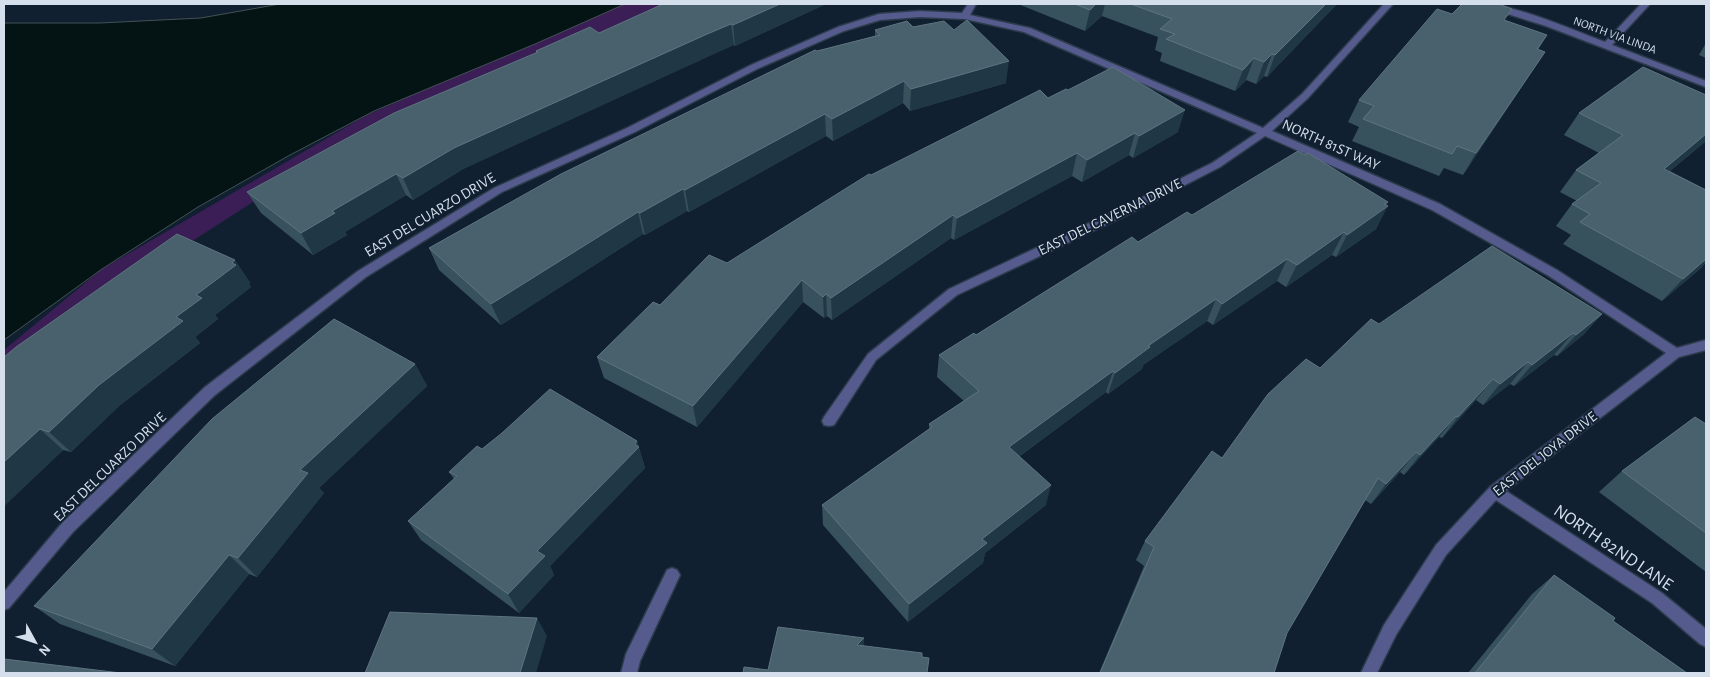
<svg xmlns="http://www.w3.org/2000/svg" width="1710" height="677" font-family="'Alegreya Sans',sans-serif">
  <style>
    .green { fill: #3a1e55 }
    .water { fill: #041414; stroke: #435154 }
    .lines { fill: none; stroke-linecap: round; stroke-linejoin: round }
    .minor-casing { stroke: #2c3b4b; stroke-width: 3 }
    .minor { fill: #555b8d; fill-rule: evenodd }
    .wall { fill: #37525d }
    .shaded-wall { fill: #203745 }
    .building { fill: #48616c; stroke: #5e7580 }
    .labels { text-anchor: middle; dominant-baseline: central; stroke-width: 4; stroke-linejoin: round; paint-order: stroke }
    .far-street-label { font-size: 12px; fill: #d5dfeb; stroke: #102031 }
    .street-label { font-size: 15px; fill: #d5dfeb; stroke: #102031 }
    .near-street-label { font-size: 18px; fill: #d5dfeb; stroke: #102031 }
  </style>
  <rect width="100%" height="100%" fill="#102031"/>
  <!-- green -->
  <polygon class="green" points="622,4 668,4 262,196 146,271 4,380 4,350 102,269 367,115"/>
  <!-- water -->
  <polygon class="water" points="280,4 625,4 535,44 374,111 290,155 198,207 102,269 4,340 4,23 100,23 201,18"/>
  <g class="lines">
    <defs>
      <g id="minor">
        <polygon points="968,4 976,4 970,15 1030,28 1263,128 1302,94 1384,4 1393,4 1308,98 1272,131 1440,204 1557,270 1677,348 1706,340 1706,350 1679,357 1506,491 1662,593 1706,629 1706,647 1700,644 1652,603 1496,500 1446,555 1396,635 1377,673 1361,673 1384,625 1436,545 1490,487 1666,353 1549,276 1432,210 1265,136 1220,167 1125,216 957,295 876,360 834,425 829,426 824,425 822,421 824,417 868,354 949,289 1117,210 1212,163 1257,133 1024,32 965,19 920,17 880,20 844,31 757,69 635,132 502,192 366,277 215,395 73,532 9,608 4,610 4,592 63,522 205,387 358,271 494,188 627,128 751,65 838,27 879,14 920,11 962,13"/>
        <path d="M 1481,4 C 1515,4 1572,30 1605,42 L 1641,4 L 1650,4 L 1612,45 L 1706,81 L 1706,87 L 1546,26 L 1482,6 Z"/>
        <polygon points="672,568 677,570 680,575 640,661 637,673 621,673 626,654 667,570"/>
      </g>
    </defs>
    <!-- minor casing -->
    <use href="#minor" class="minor-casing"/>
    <!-- minor -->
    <use href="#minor" class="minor"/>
  </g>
  <!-- wall -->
  <g class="wall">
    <polygon points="659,4 826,4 735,46 734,45 710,55 463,169 413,200 406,195 345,232 347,235 313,255 261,213 247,192 537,53 536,51 599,33 659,6"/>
    <polygon points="1018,4 1337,4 1267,77 1264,76 1256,84 1246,80 1235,91 1160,61 1162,53 1155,50 1158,37 1102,16 1085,31"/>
    <polygon points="1505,20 1547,35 1538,50 1545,52 1463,175 1444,168 1439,176 1352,141 1359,127 1348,122 1359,100"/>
    <polygon points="913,27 954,30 1006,83 910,111 903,103 833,141 826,136 689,212 687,211 645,235 643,234 501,325 439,270 429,248 817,51 875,36 875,30"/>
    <polygon points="1706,43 1706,58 1699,55"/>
    <polygon points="1068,90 1178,132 1133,158 1129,155 1082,182 1072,176 954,240 951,238 832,320 827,316 824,318 803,302 697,427 604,378 597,357 660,305 727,263 871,175 1048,98"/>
    <polygon points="1579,113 1706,141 1670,171 1706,190 1706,262 1701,268 1662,301 1563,244 1571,235 1556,226 1572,204 1577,201 1560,192 1576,170 1599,153 1564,135"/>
    <polygon points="1388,202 1376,229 1336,257 1332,255 1286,287 1277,281 1213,325 1207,321 1143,365 1142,369 1108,394 1106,392 1020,456 1046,505 985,553 983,563 908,622 823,525 822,505 929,429 929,424 964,401 937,377 939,355 976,335 1138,242 1192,215"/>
    <polygon points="250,282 249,284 251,287 215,315 218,319 195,337 200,343 119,406 71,452 63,450 4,506 4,357"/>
    <polygon points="1602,314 1583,335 1557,356 1554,355 1514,386 1510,384 1483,405 1476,400 1442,438 1439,437 1404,475 1400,472 1371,504 1365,500 1287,633 1274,673 1099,673 1144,566 1136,560 1145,541 1222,458 1320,368 1379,324"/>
    <polygon points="415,364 427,386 319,488 324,493 257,577 249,574 175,666 60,624 34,606"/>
    <polygon points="1706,424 1706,572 1599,492 1622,471"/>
    <polygon points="637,441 645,468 550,566 554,575 519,613 421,540 408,521 454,479 449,472"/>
    <polygon points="1554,575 1613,621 1687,673 1468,673 1532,594"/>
  </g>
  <!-- shaded-wall -->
  <g class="shaded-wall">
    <polygon points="780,4 826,4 735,46 733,25"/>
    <polygon points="1096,4 1105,4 1102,16 1085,31 1090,10"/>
    <polygon points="1326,4 1337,4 1267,77 1275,55"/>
    <polygon points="731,24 734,45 463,169 413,200 403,178 454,148"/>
    <polygon points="1545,52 1463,175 1476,153"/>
    <polygon points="1272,54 1264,76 1256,84 1264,62"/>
    <polygon points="1254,58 1246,80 1235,91 1243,70"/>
    <polygon points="1009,61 1006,83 910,111 911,89"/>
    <polygon points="904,81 903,103 833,141 832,119"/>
    <polygon points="1185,110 1178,132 1133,158 1139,136"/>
    <polygon points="825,114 826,136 689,212 685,190"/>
    <polygon points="1135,133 1129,155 1082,182 1087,160"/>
    <polygon points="1706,134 1706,141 1646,191 1664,169"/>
    <polygon points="1077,153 1072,176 954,240 957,218"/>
    <polygon points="396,174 406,195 345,232 347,235 313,255 301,233 332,211"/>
    <polygon points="683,189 687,211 645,235 640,213"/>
    <polygon points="1388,202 1383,210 1388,206 1376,229 1336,257 1347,235"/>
    <polygon points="638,212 643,234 501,325 491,304"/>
    <polygon points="953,215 951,238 832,320 831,298"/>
    <polygon points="1344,232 1332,255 1286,287 1297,265"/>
    <polygon points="1287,259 1277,281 1213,325 1222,304"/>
    <polygon points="1706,259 1706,262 1701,268 1662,301 1683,279"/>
    <polygon points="235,260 250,282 249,284 251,287 215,315 218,319 195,337 200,343 119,406 71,452 49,432 99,385 176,317 196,295"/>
    <polygon points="802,280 803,302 697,427 693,406"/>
    <polygon points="826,294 827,316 824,318 823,297"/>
    <polygon points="1216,299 1207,321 1143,365 1142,369 1108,394 1115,373 1148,346"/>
    <polygon points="1602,314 1583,335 1557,356 1576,335"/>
    <polygon points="1573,333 1554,355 1514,386 1532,365"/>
    <polygon points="1528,362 1510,384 1483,405 1500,384"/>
    <polygon points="415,364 427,386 319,488 324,493 257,577 238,558 300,470"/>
    <polygon points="1113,371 1106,392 1005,467 1009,447"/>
    <polygon points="1493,379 1476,400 1442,438 1458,417"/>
    <polygon points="1456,416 1439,437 1404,475 1420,455"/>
    <polygon points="40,429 63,450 4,506 4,462"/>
    <polygon points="637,441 645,468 550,566 554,575 519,613 508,594 537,551"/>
    <polygon points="1416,452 1400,472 1371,504 1386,484"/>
    <polygon points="1051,485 1046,505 985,553 983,563 908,622 909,604 982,539"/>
    <polygon points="229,555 249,574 175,666 152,649"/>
    <polygon points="537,618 547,636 536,673 520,673"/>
    <polygon points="864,638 864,656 857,645"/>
  </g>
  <!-- building -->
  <g class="building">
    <polygon points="662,4 780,4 733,25 731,24 707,34 454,148 403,178 396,174 332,211 335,213 301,233 247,192 394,113 538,52 536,51 590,27 599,33 663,4"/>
    <polygon points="1075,4 1096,4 1090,10"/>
    <polygon points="1131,4 1326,4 1275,55 1272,54 1264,62 1254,58 1243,70 1166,39 1175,34 1160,29 1172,19"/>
    <polygon points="1462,4 1499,4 1512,9 1504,20 1547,35 1537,49 1545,52 1476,153 1457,146 1452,154 1363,119 1374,106 1359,100 1437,9 1452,14"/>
    <polygon points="967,20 1009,61 911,89 904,81 832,119 825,114 685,190 683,189 640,213 638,212 491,304 429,248 561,174 815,50 817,51 880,35 875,30 907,21 913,27 944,21 954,30"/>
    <polygon points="1113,67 1185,110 1139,136 1135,133 1087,160 1077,153 957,218 953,215 831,298 826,294 823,297 802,280 693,406 597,357 653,302 660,305 709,255 727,263 869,174 871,175 1040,90 1048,98 1066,89 1068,90"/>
    <polygon points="1643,67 1706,95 1706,134 1664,169 1706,190 1706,259 1683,279 1580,222 1590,214 1572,204 1601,183 1576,170 1623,135 1579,113"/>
    <polygon points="1298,151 1305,155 1308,153 1388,202 1384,204 1388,206 1347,235 1344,232 1297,265 1287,259 1222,304 1216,299 1148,346 1150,347 1115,373 1113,371 1009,447 1051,485 982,539 987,543 909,604 822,505 932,427 929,424 979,391 939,355 974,333 976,335 1132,237 1138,242 1187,212 1192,215"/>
    <polygon points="177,234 235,260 232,263 236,265 196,295 202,298 176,317 183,321 99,385 49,432 40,429 4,462 4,357 16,347"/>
    <polygon points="1492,246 1602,314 1576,335 1573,333 1532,365 1528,362 1500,384 1493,379 1458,417 1456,416 1420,455 1416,452 1386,484 1378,478 1287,633 1274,673 1100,673 1154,547 1145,541 1212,451 1222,458 1268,394 1306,359 1320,368 1371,319 1379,324"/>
    <polygon points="334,319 415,364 300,470 308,473 238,558 229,555 152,649 34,606 212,419"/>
    <polygon points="550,389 637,441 635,444 639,447 537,551 545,556 508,594 408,521 457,476 449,472 477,446 482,449 502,433"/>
    <polygon points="1695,417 1706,424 1706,533 1622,471"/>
    <polygon points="1554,575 1615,618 1613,621 1687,673 1475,673"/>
    <polygon points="390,612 537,618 520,673 365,673"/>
    <polygon points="778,627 864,638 857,645 922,653 922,657 929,658 927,673 743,673 744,667 768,670"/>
    <polygon points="4,659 121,673 4,673"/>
  </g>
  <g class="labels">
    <!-- far-street labels -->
    <g class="far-street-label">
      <text transform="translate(1615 35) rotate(20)">NORTH VIA LINDA</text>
    </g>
    <!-- street labels -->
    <g class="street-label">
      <text transform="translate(1331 145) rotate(24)">NORTH 81ST WAY</text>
      <text transform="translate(430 215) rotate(-31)">EAST DEL CUARZO DRIVE</text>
      <text transform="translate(1110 217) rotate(-26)">EAST DEL CAVERNA DRIVE</text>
      <text transform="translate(1545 454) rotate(-38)">EAST DEL JOYA DRIVE</text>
      <text transform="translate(110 467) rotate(-44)">EAST DEL CUARZO DRIVE</text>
    </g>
    <!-- near-street labels -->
    <g class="near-street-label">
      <text transform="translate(1613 548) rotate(34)">NORTH 82ND LANE</text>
    </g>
  </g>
  <!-- border -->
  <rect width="1710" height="677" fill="none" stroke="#d5dfeb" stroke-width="10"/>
  <!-- north arrow -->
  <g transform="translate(35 642) rotate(130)" stroke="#102031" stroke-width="4" paint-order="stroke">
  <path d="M0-4L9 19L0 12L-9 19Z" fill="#d5dfeb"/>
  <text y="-8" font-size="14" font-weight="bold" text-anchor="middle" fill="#d5dfeb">N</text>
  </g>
</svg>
